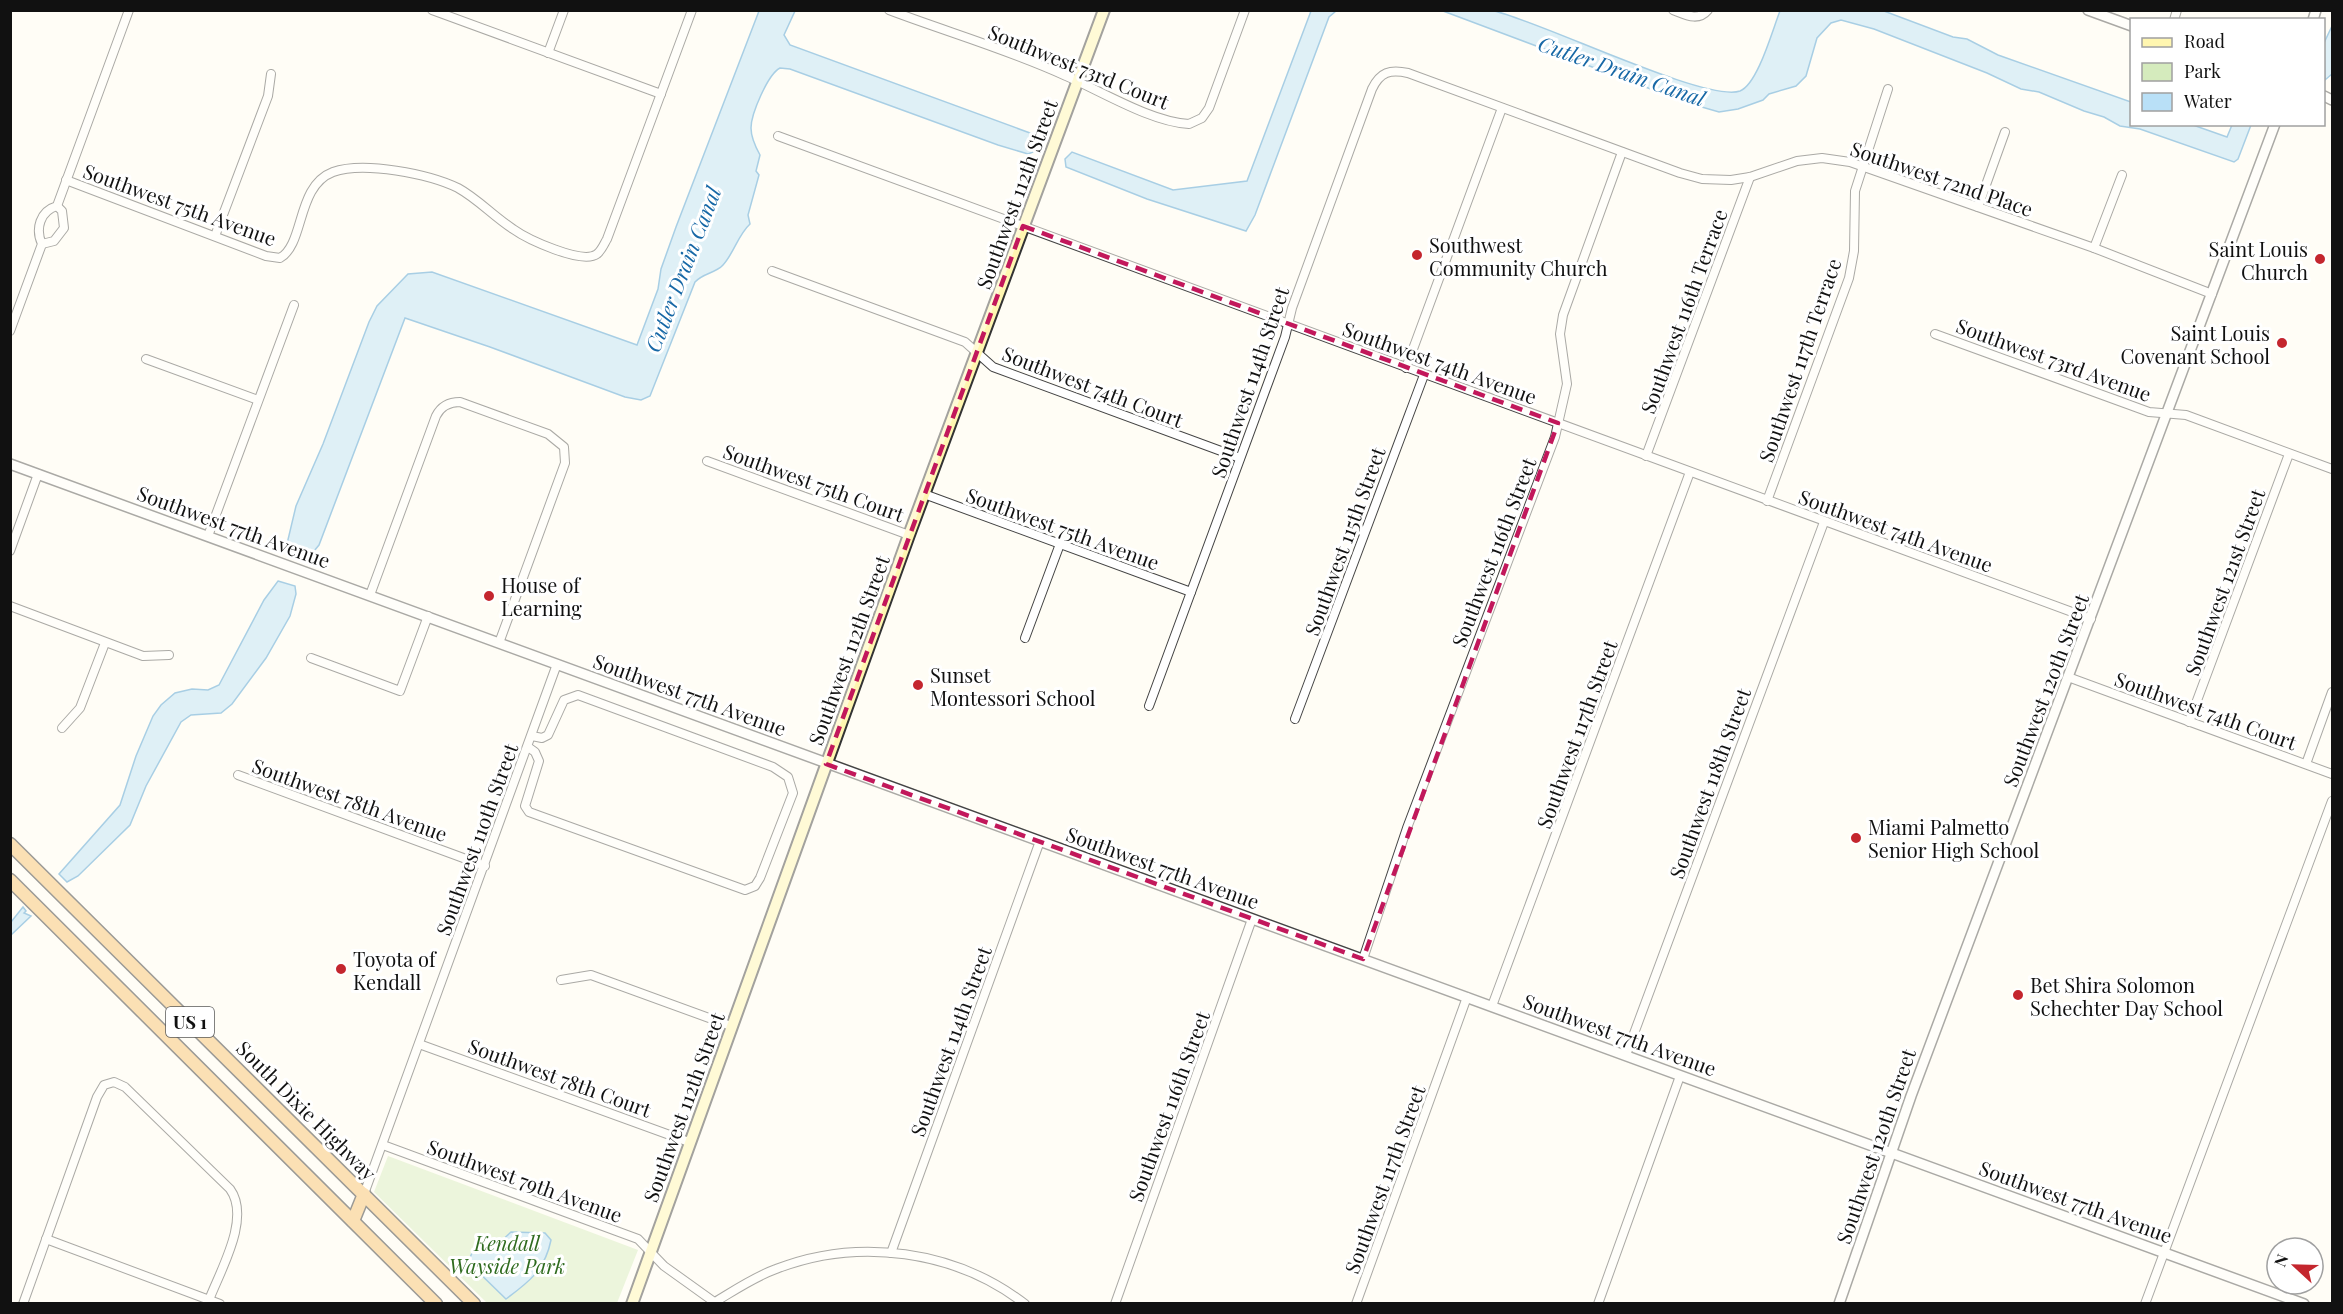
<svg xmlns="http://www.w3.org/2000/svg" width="2343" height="1314" font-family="'Playfair Display',serif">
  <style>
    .green { fill: #d5ebbd }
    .water { fill: #b9e0f7; stroke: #3f96cf; stroke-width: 1.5 }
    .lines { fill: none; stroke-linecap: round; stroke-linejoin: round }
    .minor-casing { stroke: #444; stroke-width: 10 }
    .tertiary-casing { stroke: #444; stroke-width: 12 }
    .secondary-casing { stroke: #333; stroke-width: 14 }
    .trunk-casing { stroke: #222; stroke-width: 15 }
    .minor { stroke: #fff; stroke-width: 8 }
    .tertiary { stroke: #fff; stroke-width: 9 }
    .secondary { stroke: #fff6b0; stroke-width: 10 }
    .trunk { stroke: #f7bc64; stroke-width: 12 }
    .marked { fill: none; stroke: #c2185b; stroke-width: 4.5; stroke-dasharray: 12 8; stroke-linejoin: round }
    .poi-dot { fill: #c4262e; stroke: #fff; stroke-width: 2 }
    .labels { text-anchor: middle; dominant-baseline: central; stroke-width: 6; stroke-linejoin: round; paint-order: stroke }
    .shield { fill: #fff; stroke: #585858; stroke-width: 1.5 }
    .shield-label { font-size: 18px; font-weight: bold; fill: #111 }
    .street-label { font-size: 20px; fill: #111; stroke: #fff }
    .poi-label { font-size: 20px; fill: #111; stroke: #fff; text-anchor: start }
    .park-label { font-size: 20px; font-style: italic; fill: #2f6b1f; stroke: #fff }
    .water-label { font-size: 21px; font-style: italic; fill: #1768a6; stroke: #fff }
  </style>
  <rect width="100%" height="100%" fill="#fffdf5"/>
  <!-- green -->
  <polygon class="green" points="388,1156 638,1250 617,1303 487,1303 374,1192"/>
  <!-- water -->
  <g class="water">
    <path d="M 759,11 L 795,11 L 784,35 L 790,45 L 1041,137 L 1036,151 L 1028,154 L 998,145 L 790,69 L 780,68 C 768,74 751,114 751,128 C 751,138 755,146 760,155 L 756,171 L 759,175 L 748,215 L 750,224 C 738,235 734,253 723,265 C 716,273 703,273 695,282 L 650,396 L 641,400 L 625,397 L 490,347 L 405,318 L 319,545 L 309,557 L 286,548 L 296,506 L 323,444 L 369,322 L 377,306 L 408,274 L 432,272 L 637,345 L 658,289 L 661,269 L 676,227 Z"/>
    <polygon points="1311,11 1336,11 1329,17 1255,215 1246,231 1147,199 1066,167 1065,159 1072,152 1173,190 1247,181"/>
    <path d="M 1443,11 C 1459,10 1478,8 1494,11 C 1540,21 1706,103 1740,91 C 1758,84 1773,28 1780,11 L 1884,11 L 1953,37 L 1967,39 L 1998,55 L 2131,102 L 2132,124 L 2193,125 L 2227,137 L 2232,125 L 2251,125 L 2238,159 L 2234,162 L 2140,129 L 2120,126 L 2104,117 L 2084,111 L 2039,92 L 2021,89 L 1987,73 L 1874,29 L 1841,20 L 1831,23 L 1817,38 L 1806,76 L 1796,86 L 1769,94 L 1763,100 L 1738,109 L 1719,112 L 1688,103 Z"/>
    <polygon points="2332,26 2332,74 2325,80 2324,43"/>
    <polygon points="278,581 295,586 296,594 290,616 266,658 232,704 221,713 191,715 181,722 146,786 130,825 78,876 67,882 59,874 120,805 136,756 153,716 161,705 175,693 192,689 208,690 219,685 264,600"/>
    <polygon points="23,907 26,911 24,913 31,916 11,935 11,922"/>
    <path d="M 511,1232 L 545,1233 L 551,1240 C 545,1270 529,1282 506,1299 L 468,1262 L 472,1253 L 499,1243 Z"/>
  </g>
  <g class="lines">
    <defs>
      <g id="minor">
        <polyline points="432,10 661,94"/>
        <path d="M 889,10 C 947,32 1010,50 1066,76 C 1101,91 1151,122 1189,124 L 1202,118 L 1209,108 L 1245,10"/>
        <path d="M 1673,10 C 1686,15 1698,22 1708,10"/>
        <polyline points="2174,20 2177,10"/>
        <polyline points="548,53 564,10"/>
        <polyline points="778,136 2091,619"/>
        <path d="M 66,180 L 266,256 L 280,258 C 305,244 296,186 333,172 C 364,161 429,174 458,188 C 478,199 493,216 513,229 C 527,239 582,265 597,254 C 602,250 604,244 607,239 L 692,10"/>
        <polyline points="1978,207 2005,132"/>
        <polyline points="215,236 268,96 271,74"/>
        <polyline points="42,244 54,241 64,228 62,211 57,206"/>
        <polyline points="2094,248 2122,175"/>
        <polyline points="772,271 965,342 993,367 1240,458"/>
        <path d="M 10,331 L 42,244 C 35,229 40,211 57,206 L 129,10"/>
        <polyline points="1935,334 2149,412 2186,415 2332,469"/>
        <polyline points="146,359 258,400"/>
        <polyline points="1406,368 1502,108"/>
        <polyline points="1646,456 1750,177"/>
        <polyline points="707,461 909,535"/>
        <polyline points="924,494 1191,592"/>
        <polyline points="1767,501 1849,278 1854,251 1855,191 1888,89"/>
        <polyline points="208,536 294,305"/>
        <polyline points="10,551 38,474"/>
        <path d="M 370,595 L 436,416 C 441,406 449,402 460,402 L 548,434 L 564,447 L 565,463 L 499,643"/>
        <polyline points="10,606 143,656 169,655"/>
        <polyline points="1025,638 1060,544"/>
        <polyline points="311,658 400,691 428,616"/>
        <polyline points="2068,677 2332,774"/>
        <path d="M 1149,706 L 1285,337 L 1292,308 L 1372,89 C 1380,72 1390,69 1408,73 L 1680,173 L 1702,179 L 1731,180 L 1750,177 L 1797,161 L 1822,158 L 1850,162 L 2094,248 L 2212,294"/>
        <polyline points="1295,719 1424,375"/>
        <polyline points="2189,722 2289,454"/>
        <polyline points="62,728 80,708 105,643"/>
        <polyline points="528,747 535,752 539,761 525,806 529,812 745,890 755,886 760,878 793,793 788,777 773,767 578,695 564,700 548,735 542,738 532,736"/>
        <polyline points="2306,764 2332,692"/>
        <polyline points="238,775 485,866"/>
        <polyline points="1363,959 1407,828 1555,437 1567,384 1560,334 1563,315 1622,152"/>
        <polyline points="561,980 591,975 731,1026"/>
        <polyline points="1492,1006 1690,472"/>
        <polyline points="419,1044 689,1142"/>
        <polyline points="1626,1055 1824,522"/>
        <polyline points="383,1145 638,1239 664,1266 717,1304"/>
        <polyline points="364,1194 557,664"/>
        <polyline points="46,1239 220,1304"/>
        <polyline points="891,1253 1040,841"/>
        <path d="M 715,1302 C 735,1290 754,1277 776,1269 C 858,1237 955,1250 1025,1304"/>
        <path d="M 23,1304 L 97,1097 L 104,1085 L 114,1082 L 125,1087 L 230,1189 C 251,1218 221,1269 209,1300"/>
        <polyline points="1115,1304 1252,919"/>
        <polyline points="1356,1304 1467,997"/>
        <polyline points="1598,1304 1680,1076"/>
        <polyline points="2145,1304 2332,801"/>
      </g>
      <g id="tertiary">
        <polyline points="2088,10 2132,26"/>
        <polyline points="2313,20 2316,10"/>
        <polyline points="2324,96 2332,100"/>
        <polyline points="10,464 2304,1304"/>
        <polyline points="1839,1304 1911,1096 2275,124"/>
      </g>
      <polyline id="secondary" points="632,1304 909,535 1104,10"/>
      <g id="trunk">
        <polyline points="10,844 474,1304"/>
        <polyline points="10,880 436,1304"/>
        <polyline points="353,1221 364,1194"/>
      </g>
    </defs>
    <!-- minor casing -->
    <use href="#minor" class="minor-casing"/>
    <!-- tertiary casing -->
    <use href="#tertiary" class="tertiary-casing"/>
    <!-- secondary casing -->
    <use href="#secondary" class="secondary-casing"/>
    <!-- trunk casing -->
    <use href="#trunk" class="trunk-casing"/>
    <!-- minor -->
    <use href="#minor" class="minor"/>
    <!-- tertiary -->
    <use href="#tertiary" class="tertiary"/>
    <!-- secondary -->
    <use href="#secondary" class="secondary"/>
    <!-- trunk -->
    <use href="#trunk" class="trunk"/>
  </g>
  <!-- marked area -->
  <path d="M0 0H2343V1314H0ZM 1023,226 L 1558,423 L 1363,959 L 826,764 Z" fill="#fffdf5" fill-opacity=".55" fill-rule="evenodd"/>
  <path class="marked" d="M 1023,226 L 1558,423 L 1363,959 L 826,764 Z"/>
  <!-- markers -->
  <g class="poi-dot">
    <circle cx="1417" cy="255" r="6"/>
    <circle cx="2320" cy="259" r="6"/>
    <circle cx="2282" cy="343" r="6"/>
    <circle cx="489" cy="596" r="6"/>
    <circle cx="918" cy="685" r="6"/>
    <circle cx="1856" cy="838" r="6"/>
    <circle cx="341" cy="969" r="6"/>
    <circle cx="2018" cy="995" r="6"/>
  </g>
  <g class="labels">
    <!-- shield labels -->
    <rect class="shield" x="166" y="1007" width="48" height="30" rx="4.5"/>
    <g class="shield-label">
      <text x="190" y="1022">US 1</text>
    </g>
    <!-- street labels -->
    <g class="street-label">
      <text transform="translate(1079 66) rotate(22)">Southwest 73rd Court</text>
      <text transform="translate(1942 178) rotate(19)">Southwest 72nd Place</text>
      <text transform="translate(1016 194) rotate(-70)">Southwest 112th Street</text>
      <text transform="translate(180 204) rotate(20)">Southwest 75th Avenue</text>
      <text transform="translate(1683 311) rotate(-70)">Southwest 116th Terrace</text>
      <text transform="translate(2054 359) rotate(20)">Southwest 73rd Avenue</text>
      <text transform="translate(1799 360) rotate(-71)">Southwest 117th Terrace</text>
      <text transform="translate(1440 362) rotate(20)">Southwest 74th Avenue</text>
      <text transform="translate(1249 382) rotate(-71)">Southwest 114th Street</text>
      <text transform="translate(1093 386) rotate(21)">Southwest 74th Court</text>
      <text transform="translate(814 482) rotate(20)">Southwest 75th Court</text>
      <text transform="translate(234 526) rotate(20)">Southwest 77th Avenue</text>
      <text transform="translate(1063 528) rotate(20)">Southwest 75th Avenue</text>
      <text transform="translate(1896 530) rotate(20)">Southwest 74th Avenue</text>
      <text transform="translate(1344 541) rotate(-70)">Southwest 115th Street</text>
      <text transform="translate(1493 552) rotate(-69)">Southwest 116th Street</text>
      <text transform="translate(2224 582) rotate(-70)">Southwest 121st Street</text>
      <text transform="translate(848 650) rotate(-70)">Southwest 112th Street</text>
      <text transform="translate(2045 690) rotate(-69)">Southwest 120th Street</text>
      <text transform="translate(690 694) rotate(20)">Southwest 77th Avenue</text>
      <text transform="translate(2206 710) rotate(20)">Southwest 74th Court</text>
      <text transform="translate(1576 734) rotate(-70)">Southwest 117th Street</text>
      <text transform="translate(1709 783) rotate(-70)">Southwest 118th Street</text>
      <text transform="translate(350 799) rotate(20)">Southwest 78th Avenue</text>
      <text transform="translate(476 839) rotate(-70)">Southwest 110th Street</text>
      <text transform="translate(1163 867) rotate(20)">Southwest 77th Avenue</text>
      <text transform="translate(1620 1034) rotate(20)">Southwest 77th Avenue</text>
      <text transform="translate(950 1041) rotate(-70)">Southwest 114th Street</text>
      <text transform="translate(560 1077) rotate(20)">Southwest 78th Court</text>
      <text transform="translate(1168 1106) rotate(-70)">Southwest 116th Street</text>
      <text transform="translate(683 1107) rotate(-70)">Southwest 112th Street</text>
      <text transform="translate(307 1110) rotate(45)">South Dixie Highway</text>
      <text transform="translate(1875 1146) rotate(-71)">Southwest 120th Street</text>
      <text transform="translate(1384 1179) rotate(-70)">Southwest 117th Street</text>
      <text transform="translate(525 1180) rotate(20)">Southwest 79th Avenue</text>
      <text transform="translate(2076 1201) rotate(20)">Southwest 77th Avenue</text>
    </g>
    <!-- poi labels -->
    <g class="poi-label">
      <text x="1429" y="244">Southwest<tspan x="1429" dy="23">Community Church</tspan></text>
      <text x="2308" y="248" text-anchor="end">Saint Louis<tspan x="2308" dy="23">Church</tspan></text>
      <text x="2270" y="332" text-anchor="end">Saint Louis<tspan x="2270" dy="23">Covenant School</tspan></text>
      <text x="501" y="584">House of<tspan x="501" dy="23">Learning</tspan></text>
      <text x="930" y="674">Sunset<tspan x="930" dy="23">Montessori School</tspan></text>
      <text x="1868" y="826">Miami Palmetto<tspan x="1868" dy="23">Senior High School</tspan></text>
      <text x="353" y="958">Toyota of<tspan x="353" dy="23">Kendall</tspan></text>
      <text x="2030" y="984">Bet Shira Solomon<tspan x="2030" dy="23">Schechter Day School</tspan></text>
    </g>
    <!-- park labels -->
    <g class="park-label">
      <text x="507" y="1242">Kendall<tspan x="507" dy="23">Wayside Park</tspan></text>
    </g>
    <!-- water labels -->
    <g class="water-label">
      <text transform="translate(1622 70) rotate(19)">Cutler Drain Canal</text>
      <text transform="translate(682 269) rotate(-69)">Cutler Drain Canal</text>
    </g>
  </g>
  <!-- border -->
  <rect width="2343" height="1314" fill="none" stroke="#111111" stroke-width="24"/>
  <!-- legend -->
  <rect x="2130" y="18" width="195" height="108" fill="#ffffff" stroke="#a0a0a0" stroke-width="1.5"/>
  <rect x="2142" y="38" width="30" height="9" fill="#fff6b0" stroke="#a0a0a0" stroke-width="1.5"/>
  <text x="2184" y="48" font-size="18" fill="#111111">Road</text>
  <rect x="2142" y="63" width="30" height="18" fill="#d5ebbd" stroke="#a0a0a0" stroke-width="1.5"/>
  <text x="2184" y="78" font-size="18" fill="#111111">Park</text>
  <rect x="2142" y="93" width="30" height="18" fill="#b9e0f7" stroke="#a0a0a0" stroke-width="1.5"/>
  <text x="2184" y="108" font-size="18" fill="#111111">Water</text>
  <!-- north arrow -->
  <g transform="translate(2295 1266) rotate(292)"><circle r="28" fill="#ffffff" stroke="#a0a0a0" stroke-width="1.5"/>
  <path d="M0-4.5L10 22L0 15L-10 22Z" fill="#c4262e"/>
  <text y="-9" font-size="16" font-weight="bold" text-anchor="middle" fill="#111111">N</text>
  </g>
</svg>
